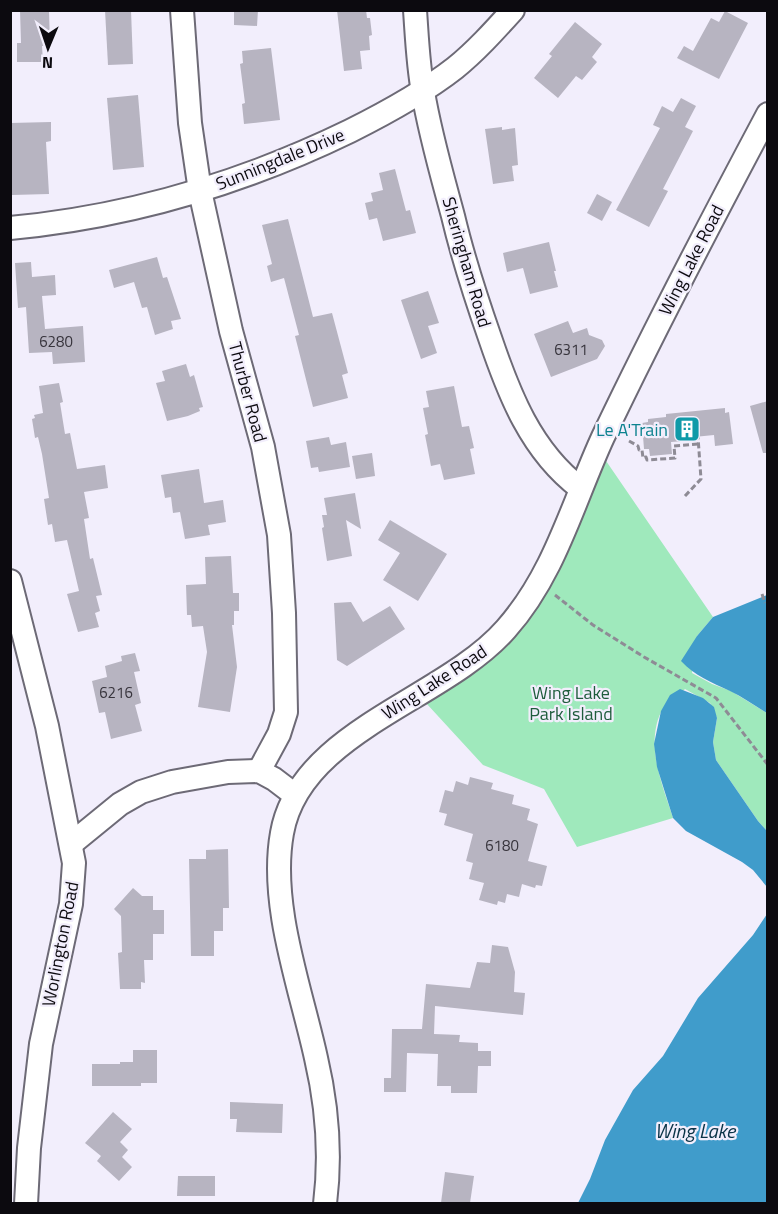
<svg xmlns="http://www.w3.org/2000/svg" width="778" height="1214" font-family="'Titillium Web',sans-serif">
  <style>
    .green { fill: #9fe9bc }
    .water { fill: #409ccb }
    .building { fill: #b7b4c1 }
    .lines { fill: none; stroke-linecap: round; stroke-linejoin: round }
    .minor-casing { stroke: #6d6a76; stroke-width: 26 }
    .path { stroke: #8e8b95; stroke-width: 3; stroke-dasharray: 6 3; stroke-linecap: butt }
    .minor { stroke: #fff; stroke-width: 22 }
    .labels { text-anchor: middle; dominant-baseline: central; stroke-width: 4.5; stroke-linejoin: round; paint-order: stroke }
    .number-label { font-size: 15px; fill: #37343c }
    .street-label { font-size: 18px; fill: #0c0a0f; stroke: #f2eefc }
    .culture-label { font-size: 18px; fill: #0d838f; stroke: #f2eefc; text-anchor: end }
    .park-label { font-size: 18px; fill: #1e5c3c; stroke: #f2eefc }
    .water-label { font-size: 20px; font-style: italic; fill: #0a3347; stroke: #f2eefc }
  </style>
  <rect width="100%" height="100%" fill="#f2eefc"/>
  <!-- green -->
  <path class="green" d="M 602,455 L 713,617 L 697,636 L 692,673 L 712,684 L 731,691 L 767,713 L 767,831 L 758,821 L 716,760 L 713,742 L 717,718 L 710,703 L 685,689 C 678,696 665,704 661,712 C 645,746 663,786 673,818 L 577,847 L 544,789 L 483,765 L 426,703 L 496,654 Z"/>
  <!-- water -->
  <g class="water">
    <path d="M 767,595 L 767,713 C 755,706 743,697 730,691 C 711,682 695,676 681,661 L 697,636 L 713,617 Z"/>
    <polygon points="680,689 703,698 714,707 717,718 713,742 716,760 758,821 767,831 767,887 753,870 742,862 686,831 673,818 657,767 654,744 661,711 670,695"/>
    <polygon points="767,914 767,1203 578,1203 590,1179 605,1140 633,1090 663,1056 698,998 753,935"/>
  </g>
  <!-- building -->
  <g class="building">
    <polygon points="20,10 49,10 50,45 42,46 43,62 17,62 17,43 21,43"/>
    <polygon points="105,10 131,10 133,64 108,65"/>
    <polygon points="234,10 258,10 257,26 234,25"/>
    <polygon points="337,10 366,10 367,18 370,18 372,35 369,36 370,50 360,51 362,69 344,71"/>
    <polygon points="725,11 748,23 719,79 677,58 684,46 693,51 711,18 719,22"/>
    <polygon points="575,22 602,44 592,57 597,62 582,80 576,76 558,98 534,78 552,56 549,54"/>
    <polygon points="271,48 280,120 244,124 242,104 245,103 240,64 243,63 242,51"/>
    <polygon points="138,95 144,167 113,170 107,98"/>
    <polygon points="681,98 696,106 685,127 693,131 663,189 668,191 649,227 616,210 660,128 653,125 662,106 673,112"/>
    <polygon points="51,122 51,141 46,142 49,194 12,195 10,123"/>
    <polygon points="502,127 502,130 515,128 518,165 512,166 514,181 493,184 485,129"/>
    <polygon points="395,169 406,211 410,210 416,233 383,241 377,218 369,220 365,203 373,201 371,193 383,190 379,173"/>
    <polygon points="597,194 612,202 602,221 587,213"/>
    <polygon points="288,219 313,317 332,313 348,373 342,375 348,398 313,407 295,336 299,335 284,278 271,282 267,266 272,264 262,225"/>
    <polygon points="549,242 556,271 554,271 558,287 530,294 523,268 507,272 503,253"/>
    <polygon points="157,257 163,278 167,277 181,319 171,321 173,329 155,335 147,307 142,308 134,282 114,288 109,270"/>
    <polygon points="31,262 32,277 55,275 56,295 42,296 45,329 83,326 85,362 53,364 52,352 29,353 26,307 18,308 15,263"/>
    <polygon points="428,291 439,323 428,326 437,353 421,359 401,300"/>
    <polygon points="568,321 573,333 587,328 589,335 602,340 605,346 597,359 551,377 534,334"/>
    <polygon points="186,364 190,377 194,375 203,407 199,408 200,411 188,416 167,421 156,383 165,381 162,371"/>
    <polygon points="59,383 63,402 60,403 65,434 70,433 77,469 105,465 108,488 84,492 89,518 84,519 90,559 93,558 102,595 96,596 100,611 95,613 99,627 78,632 67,594 79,591 67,540 55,542 52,524 48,525 44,499 49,498 42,454 38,437 35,438 32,419 35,418 34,415 43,413 39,386"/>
    <polygon points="454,386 462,427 469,426 474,448 470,449 475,474 444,480 440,464 431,466 425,435 428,434 423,408 429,407 426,391"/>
    <polygon points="768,401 768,453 763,453 750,406"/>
    <polygon points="725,408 725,413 729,412 733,444 715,446 714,435 684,438 684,441 671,442 672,454 650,456 649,449 644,449 642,423 648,422 648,419 666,417 666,414"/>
    <polygon points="329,437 331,445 346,442 350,467 319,472 318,467 311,468 306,441"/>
    <polygon points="372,453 375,476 356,479 352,456"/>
    <polygon points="199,469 204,503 223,500 226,522 208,525 210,535 185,539 180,512 173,513 171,497 165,498 161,475"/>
    <polygon points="355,493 361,529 346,520 352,556 327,561 322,528 324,527 322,515 327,515 324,498"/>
    <polygon points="390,520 447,554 418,601 383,580 400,553 378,540"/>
    <polygon points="231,556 233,593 239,593 239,611 234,611 234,625 232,625 237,667 230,712 198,707 207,652 203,626 192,627 191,615 187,615 186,585 206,584 205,557"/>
    <polygon points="351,602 363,622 390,606 405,629 347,666 337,660 334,603"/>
    <polygon points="135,653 140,671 134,672 141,703 135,705 142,731 111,739 105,712 99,713 92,681 107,677 105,666 122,661 121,656"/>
    <polygon points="470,777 493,783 491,789 514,795 512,804 530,809 527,820 538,824 528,861 547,866 542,886 536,885 535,888 522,884 519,897 507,894 505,903 498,901 497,905 479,900 484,883 469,879 473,863 466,861 473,834 444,825 447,814 439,812 445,790 453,792 456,781 468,785"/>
    <polygon points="228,849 229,908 223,908 223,931 214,931 214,956 191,956 189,859 206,859 206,850"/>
    <polygon points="133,888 142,896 153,896 153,910 164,910 164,934 153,934 153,960 144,960 145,983 141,982 141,989 120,989 118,953 122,952 121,916 114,909"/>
    <polygon points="492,945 508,947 515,972 514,992 525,993 523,1015 435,1006 434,1034 460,1035 459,1042 478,1043 478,1051 491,1051 491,1066 478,1066 477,1093 451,1093 451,1086 437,1086 438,1054 407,1053 406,1092 384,1092 384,1078 391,1078 392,1029 422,1029 426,984 470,988 477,962 490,963"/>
    <polygon points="133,1050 157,1050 157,1083 141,1083 141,1086 92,1086 92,1064 120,1064 120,1062 133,1062"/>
    <polygon points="230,1102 283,1104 282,1133 236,1132 237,1119 230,1119"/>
    <polygon points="113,1112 132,1129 120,1142 128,1150 122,1157 132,1167 119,1181 97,1161 101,1156 85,1143"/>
    <polygon points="445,1172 474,1176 470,1203 441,1203"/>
    <polygon points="178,1176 215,1176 215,1196 177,1196"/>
  </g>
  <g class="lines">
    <defs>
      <g id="minor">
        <polyline points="182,10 190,123 200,191 231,331 263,447 279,535 284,613 286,712 279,734 259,771"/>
        <path d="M 415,10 C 417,38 418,65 423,92 C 430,134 442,175 453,216 C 463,258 476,298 490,338 C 509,394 531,451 580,488"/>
        <path d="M 10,228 C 128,217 243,183 350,131 C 386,113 423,93 455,68 C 476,51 494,31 513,10"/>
        <polyline points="10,581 47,726 74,863 71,904 41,1044 29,1148 26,1204"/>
        <polyline points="71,844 120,804 141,792 172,782 228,772 259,771 274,779 295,795"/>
        <path d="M 325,1204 C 331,1156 327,1105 316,1058 C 301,989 269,905 282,833 C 300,731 444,700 506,629 C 555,574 573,502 603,437 C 655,328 711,221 768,114"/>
      </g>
    </defs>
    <!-- minor casing -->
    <use href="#minor" class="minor-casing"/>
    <!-- path -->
    <g class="path">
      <polyline points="629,441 638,446 639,450 642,450 643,458 646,457 647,460 675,458 674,446 698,444"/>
      <polyline points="685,496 701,479 698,437"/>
      <polyline points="762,594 765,603"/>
      <polyline points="555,595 593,625 644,657 716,698 768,765"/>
    </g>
    <!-- minor -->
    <use href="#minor" class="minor"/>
  </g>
  <!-- icons -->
  <defs>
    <symbol id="building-square" viewBox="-11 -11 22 22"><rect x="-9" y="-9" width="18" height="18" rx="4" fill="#0f9aa8" stroke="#f2eefc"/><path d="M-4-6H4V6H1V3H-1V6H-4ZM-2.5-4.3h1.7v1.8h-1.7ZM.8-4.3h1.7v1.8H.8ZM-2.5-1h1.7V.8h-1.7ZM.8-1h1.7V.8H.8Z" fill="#fff"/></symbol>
  </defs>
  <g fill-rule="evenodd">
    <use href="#building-square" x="672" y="414" width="30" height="30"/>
  </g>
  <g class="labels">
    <!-- number labels -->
    <g class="number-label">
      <text x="56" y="341">6280</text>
      <text x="571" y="349">6311</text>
      <text x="116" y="692">6216</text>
      <text x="502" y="845">6180</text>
    </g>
    <!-- street labels -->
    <g class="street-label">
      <text transform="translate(280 159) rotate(-22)">Sunningdale Drive</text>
      <text transform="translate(691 260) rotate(-63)">Wing Lake Road</text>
      <text transform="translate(467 262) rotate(74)">Sheringham Road</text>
      <text transform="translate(248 392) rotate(75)">Thurber Road</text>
      <text transform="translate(434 682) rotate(-33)">Wing Lake Road</text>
      <text transform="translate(60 944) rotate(-79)">Worlington Road</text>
    </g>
    <!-- culture labels -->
    <g class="culture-label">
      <text x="668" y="429">Le A'Train</text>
    </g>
    <!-- park labels -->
    <g class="park-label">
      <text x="571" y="692">Wing Lake<tspan x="571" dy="21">Park Island</tspan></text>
    </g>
    <!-- water labels -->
    <g class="water-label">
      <text x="695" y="1130">Wing Lake</text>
    </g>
  </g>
  <!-- border -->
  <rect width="778" height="1214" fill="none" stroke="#0c0a0f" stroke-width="24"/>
  <!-- north arrow -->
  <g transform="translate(48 48) rotate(182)" stroke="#f2eefc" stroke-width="4.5" paint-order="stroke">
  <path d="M0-4.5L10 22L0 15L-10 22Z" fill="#0c0a0f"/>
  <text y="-9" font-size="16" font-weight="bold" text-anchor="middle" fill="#0c0a0f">N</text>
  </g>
</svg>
